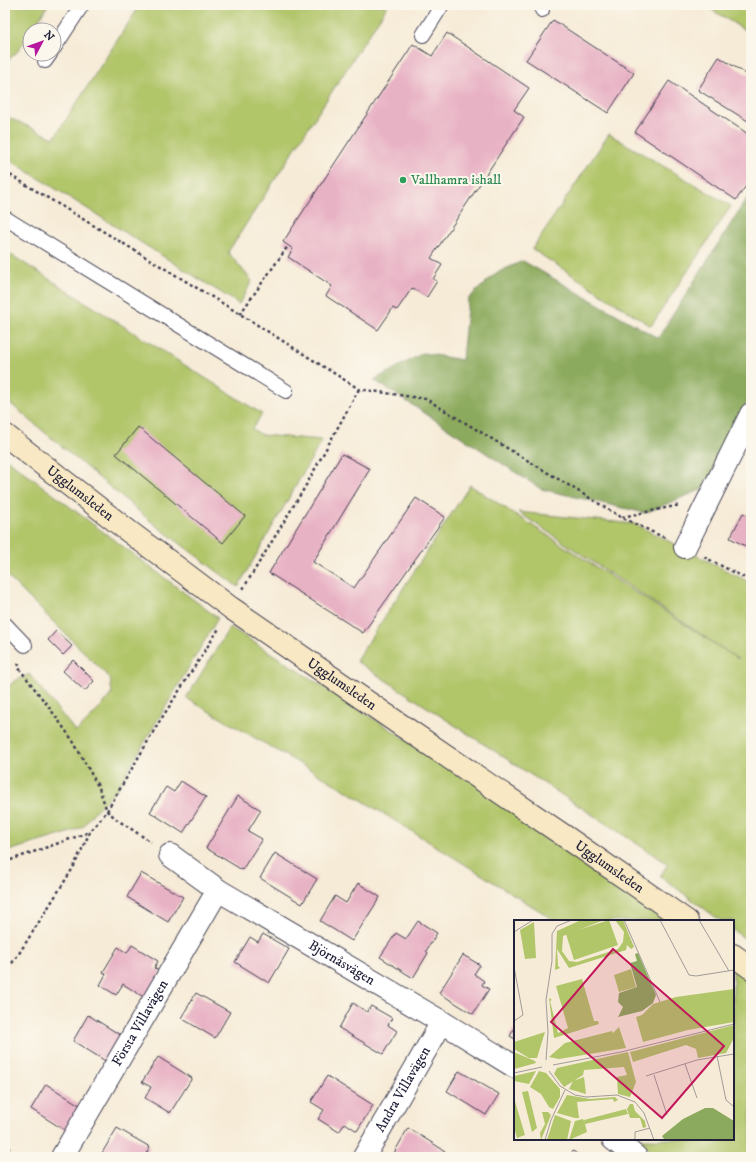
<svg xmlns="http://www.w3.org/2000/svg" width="756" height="1162" font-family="'IM FELL DW Pica',serif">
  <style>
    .green { fill: #b1c569; stroke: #6a7452 }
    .forest { fill: #8caa5d; stroke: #57664c }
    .building { fill: #e8b2c5 }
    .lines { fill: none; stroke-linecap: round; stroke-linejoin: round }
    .lane-casing { stroke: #424052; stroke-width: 16 }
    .street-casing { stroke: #424052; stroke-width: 24 }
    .secondary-casing { stroke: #424052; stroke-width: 24 }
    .path { stroke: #424052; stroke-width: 2.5; stroke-dasharray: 3 3; stroke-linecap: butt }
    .lane { stroke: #fff; stroke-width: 14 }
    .street { stroke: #fff; stroke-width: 22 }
    .secondary { stroke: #f8e8c3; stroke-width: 22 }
    .leisure-dot { fill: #2e9e5b; stroke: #fbf7ec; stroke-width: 1.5 }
    .labels { text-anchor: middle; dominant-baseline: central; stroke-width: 4; stroke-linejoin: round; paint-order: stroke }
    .leisure-label { font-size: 14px; fill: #27864d; stroke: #fbf7ec; text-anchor: start }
    .street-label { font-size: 14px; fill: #22223b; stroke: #fbf7ec }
    .inset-road { fill: none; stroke: #a19b99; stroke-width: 1 }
    .view { fill: #c2185b; fill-opacity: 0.15; stroke: #c2185b; stroke-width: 2 }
    .inset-edge { fill: none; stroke: #22223b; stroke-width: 2 }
  </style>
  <rect width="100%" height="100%" fill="#fbf7ec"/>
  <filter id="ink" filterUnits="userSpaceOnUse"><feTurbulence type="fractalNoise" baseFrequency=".025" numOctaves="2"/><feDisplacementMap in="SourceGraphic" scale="8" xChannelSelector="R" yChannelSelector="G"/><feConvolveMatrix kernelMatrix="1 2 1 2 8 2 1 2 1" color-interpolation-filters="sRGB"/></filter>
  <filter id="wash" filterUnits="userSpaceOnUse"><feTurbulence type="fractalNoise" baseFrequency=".012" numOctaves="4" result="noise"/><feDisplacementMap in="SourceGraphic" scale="16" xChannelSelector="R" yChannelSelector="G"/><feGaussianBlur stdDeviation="0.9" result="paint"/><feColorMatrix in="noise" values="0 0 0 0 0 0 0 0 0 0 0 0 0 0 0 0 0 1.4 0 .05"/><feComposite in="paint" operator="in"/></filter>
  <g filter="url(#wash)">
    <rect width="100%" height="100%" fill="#f6ebd7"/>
    <!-- green -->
    <g class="green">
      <polygon points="9,5 48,5 32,30 30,30 30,32 18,51 5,63 5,11"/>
      <polygon points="140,5 388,5 228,252 252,281 239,304 5,157 5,116 54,138"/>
      <polygon points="704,5 751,5 751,34"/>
      <polygon points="609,134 731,206 651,326 532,249"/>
      <polygon points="5,251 262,414 252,429 262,435 322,440 238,587 154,524 5,399"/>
      <polygon points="5,458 218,618 117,789 94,812 83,827 68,833 5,852 5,691 13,682 29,674 76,732 101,707 112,693 110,678 5,574"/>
      <polygon points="470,485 738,659 518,512 635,524 751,583 751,943 733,930 733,921 721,921 660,876 668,864 356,661"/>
      <polygon points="230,627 511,806 673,921 556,921 347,791 186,698"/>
      <polygon points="733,964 751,977 751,1157 658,1157 635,1139 733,1139"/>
    </g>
    <!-- forest -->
    <polygon class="forest" points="751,192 751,394 705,488 645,513 541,489 374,380 423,353 462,360 468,299 496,273 523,261 658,338"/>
    <g id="blocks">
      <!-- building -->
      <g class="building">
        <polygon points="553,20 634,73 608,113 526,60"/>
        <polygon points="447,33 529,88 514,110 524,117 431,258 442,265 433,279 437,281 427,297 412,288 397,310 393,308 378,330 326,296 332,286 288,257 293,249 283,242 413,44 432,56"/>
        <polygon points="719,57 751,77 751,123 698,90"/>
        <polygon points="669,81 751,136 751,179 736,200 635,132"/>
        <polygon points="138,427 245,516 223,543 116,454"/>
        <polygon points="342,454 370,469 313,562 354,588 416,498 445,517 363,633 269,573"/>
        <polygon points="743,513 751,517 751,549 730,538"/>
        <polygon points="56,631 72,646 63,655 48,640"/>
        <polygon points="73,660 94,681 85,691 63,671"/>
        <polygon points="181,781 206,797 183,833 150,812 166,787 174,792"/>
        <polygon points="238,796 261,810 248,831 262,839 242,870 206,848"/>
        <polygon points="275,853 317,879 302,904 260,878"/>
        <polygon points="141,873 183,897 168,922 127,897"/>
        <polygon points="358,883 380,897 352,941 320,921 335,896 346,903"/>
        <polygon points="418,921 437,933 426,951 428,953 413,978 380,957 396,933 406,939"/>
        <polygon points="263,934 289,949 269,983 235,962 250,937 258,942"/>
        <polygon points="132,945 158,961 154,968 161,972 145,998 123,984 116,995 100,985 106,974 103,972 118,947 127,953"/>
        <polygon points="463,955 480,965 474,974 484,981 482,985 489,989 473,1014 439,993"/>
        <polygon points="196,993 230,1012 215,1038 181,1018"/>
        <polygon points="353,1003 367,1012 371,1006 392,1018 388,1025 397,1031 383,1054 339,1028"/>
        <polygon points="88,1015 122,1036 107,1062 73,1041"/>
        <polygon points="515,1027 515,1039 510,1036"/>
        <polygon points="158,1057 192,1078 170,1113 145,1098 151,1087 142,1082"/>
        <polygon points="459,1071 499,1094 486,1115 447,1091"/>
        <polygon points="327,1076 373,1105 357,1131 345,1123 339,1132 318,1119 324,1110 311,1102"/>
        <polygon points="46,1084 81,1106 66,1131 31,1109"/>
        <polygon points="117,1128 150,1147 144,1157 109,1157 102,1153"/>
        <polygon points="408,1128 445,1151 441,1157 401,1157 394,1153"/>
        <polygon points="5,1145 10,1148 5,1156"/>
        <polygon points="573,1151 581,1157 568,1157"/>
      </g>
    </g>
  </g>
  <g filter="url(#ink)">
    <use href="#blocks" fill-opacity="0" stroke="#424052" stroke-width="1"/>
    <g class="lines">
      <defs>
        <g id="lane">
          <polyline points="541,5 542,10"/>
          <polyline points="423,35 442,5"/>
          <polyline points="54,48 82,5"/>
          <polyline points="45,61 50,54"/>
          <polyline points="5,218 286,391"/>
          <polyline points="5,624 25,645"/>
        </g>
        <g id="street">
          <polyline points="685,547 751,414"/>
          <path id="s1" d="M 170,855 L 218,890 L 442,1022 L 515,1067"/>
          <polyline points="613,1139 636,1157"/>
          <path id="s2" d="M 62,1157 L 218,890"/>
          <path id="s3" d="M 364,1157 L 442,1022"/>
        </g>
        <g id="secondary">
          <path id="s4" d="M 5,435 L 127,530 L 231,608 L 398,723 L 566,837 L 687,921"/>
          <polyline points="733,955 751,968"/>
        </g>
      </defs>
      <!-- lane casing -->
      <use href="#lane" class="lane-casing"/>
      <!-- street casing -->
      <use href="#street" class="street-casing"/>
      <!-- secondary casing -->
      <use href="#secondary" class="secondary-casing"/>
      <!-- path -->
      <g class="path">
        <polyline points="5,172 240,314 359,389 426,399 621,517 665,538"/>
        <polyline points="240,314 288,246"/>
        <polyline points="622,517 680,505"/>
        <polyline points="704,557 751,581"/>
        <polyline points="243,589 305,487 359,389"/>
        <polyline points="19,663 18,667 51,710 73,741 99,788 107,811 119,821 151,842"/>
        <polyline points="5,862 90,832"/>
        <polyline points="5,973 20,952 73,868 90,832 107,811 158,724 220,627"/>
      </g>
      <!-- lane -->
      <use href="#lane" class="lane"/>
      <!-- street -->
      <use href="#street" class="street"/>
      <!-- secondary -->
      <use href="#secondary" class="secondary"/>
    </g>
  </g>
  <!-- markers -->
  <circle class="leisure-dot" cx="403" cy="180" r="4"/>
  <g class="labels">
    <!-- leisure labels -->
    <g class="leisure-label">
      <text x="411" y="180">Vallhamra ishall</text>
    </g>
    <!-- street labels -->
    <g class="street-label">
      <text stroke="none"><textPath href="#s4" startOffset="95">Ugglumsleden</textPath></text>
      <text stroke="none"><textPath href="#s4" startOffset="419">Ugglumsleden</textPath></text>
      <text stroke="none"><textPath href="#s4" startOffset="743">Ugglumsleden</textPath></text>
      <text stroke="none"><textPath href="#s1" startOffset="203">Björnåsvägen</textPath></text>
      <text stroke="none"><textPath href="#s2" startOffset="155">Första Villavägen</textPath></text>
      <text stroke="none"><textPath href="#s3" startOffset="78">Andra Villavägen</textPath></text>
    </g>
  </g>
  <!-- overview -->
  <g transform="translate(514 920)">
    <rect width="220" height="220" fill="#f6ebd7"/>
    <path d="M 67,0 L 90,0 L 49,16 L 48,31 L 55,41 L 63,42 L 104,29 L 109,22 L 110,12 L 101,0 L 109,0 L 120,27 L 117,29 L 113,25 L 112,30 L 55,48 L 43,29 L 44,46 L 46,48 L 41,50 L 43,11 ZM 95,0 L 104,25 L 60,40 L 52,14 ZM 20,2 L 22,38 L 11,39 L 6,10 ZM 117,49 L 122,67 L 105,72 L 100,55 ZM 68,59 L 80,101 L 84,101 L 85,104 L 40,118 L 35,78 L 38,80 L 36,81 L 44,113 L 54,108 L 42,66 ZM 220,69 L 220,102 L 174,110 L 129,122 L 122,97 L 128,95 L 139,84 L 162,77 ZM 220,105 L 220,118 L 212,133 L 184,138 L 182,129 L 172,125 L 119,142 L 116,132 ZM 105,107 L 112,128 L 45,139 L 35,137 L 51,123 L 98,111 L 99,113 ZM 31,112 L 23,138 L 15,138 L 0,129 L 0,122 ZM 0,132 L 21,141 L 22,143 L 0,149 ZM 114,132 L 122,162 L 116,177 L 104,174 L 103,157 L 113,155 L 110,147 L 70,150 L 69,155 L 50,167 L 40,154 L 43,148 ZM 22,151 L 15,164 L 0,161 L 0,156 ZM 25,151 L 32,153 L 46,169 L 46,177 L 39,189 L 35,187 L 27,174 L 16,167 ZM 70,157 L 72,174 L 55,169 L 59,161 ZM 14,171 L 23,208 L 18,212 L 8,172 ZM 53,175 L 76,179 L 101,177 L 104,180 L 100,182 L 99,179 L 63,182 L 65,198 L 61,198 L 43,193 ZM 0,178 L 11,215 L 3,218 L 0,207 ZM 116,184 L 119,184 L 121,191 L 131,201 L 132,207 L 129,208 L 126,198 L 116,198 L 113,189 ZM 112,189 L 114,194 L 71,204 L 73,212 L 55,220 L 61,201 L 69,199 L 71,203 L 70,200 ZM 28,192 L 34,192 L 37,195 L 27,220 L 26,213 L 31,204 ZM 41,195 L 57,201 L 53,220 L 33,220 Z" fill="#b1c569"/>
    <path d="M 124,33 L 142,75 L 139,83 L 128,91 L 104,97 L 109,87 L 104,82 L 105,73 L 123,67 L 116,43 L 123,41 L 121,34 ZM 191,188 L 199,188 L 220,201 L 220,220 L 150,219 L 148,216 L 169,199 Z" fill="#8caa5d"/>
    <path class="inset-road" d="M 110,0 L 146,82M 146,0 L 175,55 L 182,56 L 220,50M 185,0 L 215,51M 0,12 L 19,0M 0,47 L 9,95 L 0,101M 203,136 L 212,180 L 220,187M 32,140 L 34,112 L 32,80 L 38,41 L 38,14 L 43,6 L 58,0M 171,144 L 183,178M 39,145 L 107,132 L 220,104M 35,151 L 46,166 L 61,175 L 72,177 L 103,175 L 121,182 L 130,193 L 140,220M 0,153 L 28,147M 140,155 L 153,195M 132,156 L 183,140 L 220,134M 31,220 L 37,200 L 51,170M 121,220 L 121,212 L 136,208"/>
    <path class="view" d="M 99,29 L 210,126 L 148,198 L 37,102 Z"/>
    <rect width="220" height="220" class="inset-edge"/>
  </g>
  <!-- margin -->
  <rect width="756" height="1162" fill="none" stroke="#fbf7ec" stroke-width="20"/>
  <!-- north arrow -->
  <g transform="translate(42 42) rotate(49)"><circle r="19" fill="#fbf7ec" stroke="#a4a2a5"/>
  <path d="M0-3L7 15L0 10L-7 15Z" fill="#b5179e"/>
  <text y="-6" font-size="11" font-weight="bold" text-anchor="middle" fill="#22223b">N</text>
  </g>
</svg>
